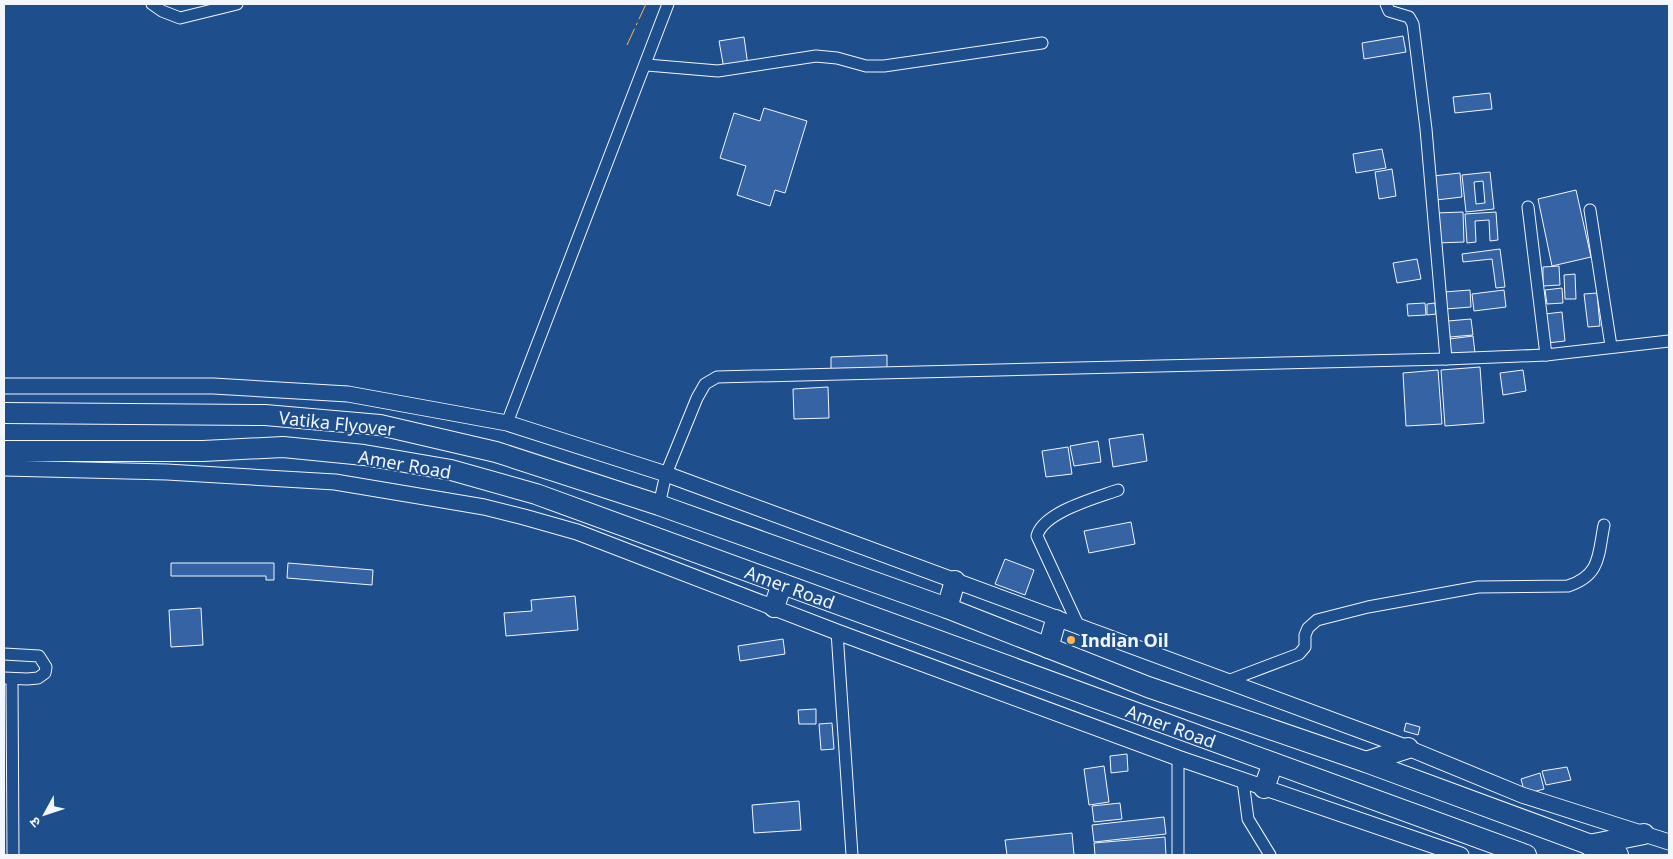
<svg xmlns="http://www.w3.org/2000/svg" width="1673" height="859" font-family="'Noto Sans','Noto Sans Devanagari',sans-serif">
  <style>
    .building { fill: #3563a3; stroke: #f2f6ff; fill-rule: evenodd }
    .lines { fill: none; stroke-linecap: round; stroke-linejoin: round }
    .minor-casing { stroke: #f2f6ff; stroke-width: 13 }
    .tertiary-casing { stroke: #f2f6ff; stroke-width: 17 }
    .trunk-casing { stroke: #f2f6ff; stroke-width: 22 }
    .minor { stroke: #1f4e8c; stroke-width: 11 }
    .tertiary { stroke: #1f4e8c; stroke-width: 15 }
    .trunk { stroke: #1f4e8c; stroke-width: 20 }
    .power { stroke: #ffb74d; stroke-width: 1; stroke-dasharray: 18 4 2.5 4; stroke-linecap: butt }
    .poi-dot { fill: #ffb74d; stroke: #1f4e8c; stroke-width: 2 }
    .labels { text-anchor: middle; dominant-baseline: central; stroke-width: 4; stroke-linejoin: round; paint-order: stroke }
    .street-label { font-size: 18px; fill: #f2f6ff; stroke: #1f4e8c }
    .poi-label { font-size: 18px; font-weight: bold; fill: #f2f6ff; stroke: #1f4e8c; text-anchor: start }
  </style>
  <rect width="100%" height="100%" fill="#1f4e8c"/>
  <!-- building -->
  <g class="building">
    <polygon points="1403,36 1406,52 1364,59 1362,43"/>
    <polygon points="744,37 748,66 724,69 719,41"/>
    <polygon points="1490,93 1492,109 1455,113 1453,97"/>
    <polygon points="764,108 807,121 785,193 775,190 770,206 737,195 746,166 720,158 734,113 760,121"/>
    <polygon points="1382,149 1386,168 1356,173 1353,154"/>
    <polygon points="1392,169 1396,196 1379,199 1375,172"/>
    <path d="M 1490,172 L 1494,209 L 1466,212 L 1462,175 ZM 1483,181 L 1485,203 L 1476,204 L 1474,182 Z"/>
    <polygon points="1460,173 1462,197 1436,200 1433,176"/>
    <polygon points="1576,190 1591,257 1552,266 1538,199"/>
    <polygon points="1463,212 1464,242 1437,243 1435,213"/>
    <polygon points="1496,212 1498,240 1490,241 1489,220 1475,221 1476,242 1467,243 1465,214"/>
    <polygon points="1500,249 1505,287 1496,288 1492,259 1463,262 1462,254"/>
    <polygon points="1417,259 1421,279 1397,283 1393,263"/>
    <polygon points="1559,266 1560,285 1543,286 1543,267"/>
    <polygon points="1575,274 1576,299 1565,299 1564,275"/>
    <polygon points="1562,288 1563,303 1547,304 1545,290"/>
    <polygon points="1470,290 1471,307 1445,309 1444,292"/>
    <polygon points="1504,290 1506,307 1474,311 1472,294"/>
    <polygon points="1597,293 1600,326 1588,327 1584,294"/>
    <polygon points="1425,303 1426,315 1408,316 1407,304"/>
    <polygon points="1435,303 1436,314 1427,315 1427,304"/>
    <polygon points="1562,312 1565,341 1547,343 1545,314"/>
    <polygon points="1471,319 1473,335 1450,337 1448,321"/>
    <polygon points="1473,336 1475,353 1451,355 1449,339"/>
    <polygon points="887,355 887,369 831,371 831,357"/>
    <polygon points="1480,367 1484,423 1445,426 1441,370"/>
    <polygon points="1438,370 1442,424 1406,426 1403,373"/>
    <polygon points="1523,370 1526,391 1503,395 1500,373"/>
    <polygon points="828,387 829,418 794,419 793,389"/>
    <polygon points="1143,434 1147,461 1113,467 1109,439"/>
    <polygon points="1098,441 1101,462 1074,466 1070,446"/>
    <polygon points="1068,447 1072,474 1046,477 1042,451"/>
    <polygon points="1131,522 1135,544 1089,553 1084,531"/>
    <polygon points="1005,559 1034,570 1025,595 995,584"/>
    <polygon points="171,563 274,563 274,580 266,580 266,576 171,576"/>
    <polygon points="288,563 373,570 372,585 287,578"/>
    <polygon points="575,596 578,630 506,636 504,613 532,611 531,600"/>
    <polygon points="201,608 203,645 171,647 169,610"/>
    <polygon points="783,639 785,654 740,661 738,646"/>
    <polygon points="816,709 816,724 799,724 798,710"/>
    <polygon points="832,723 834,749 821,750 819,724"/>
    <polygon points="1406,723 1420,727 1418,735 1404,731"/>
    <polygon points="1127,754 1128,771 1111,773 1110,756"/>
    <polygon points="1104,766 1109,802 1089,805 1084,769"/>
    <polygon points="1567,767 1571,780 1546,785 1542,771"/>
    <polygon points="1540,773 1544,789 1525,794 1521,779"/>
    <polygon points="799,801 801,830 754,833 752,805"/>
    <polygon points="1120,803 1122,819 1094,822 1092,806"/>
    <polygon points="1164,817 1166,834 1094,842 1092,825"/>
    <polygon points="1072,833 1074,855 1007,855 1005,840"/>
    <polygon points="1165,837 1166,855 1095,855 1094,843"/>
  </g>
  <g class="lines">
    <defs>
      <g id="minor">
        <polyline points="152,4 162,11 180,18 237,4"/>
        <polyline points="1386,4 1389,11 1409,17 1413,24 1426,129 1446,359"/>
        <polyline points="647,65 718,71 816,56 837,58 866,66 884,66 1042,43"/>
        <polyline points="1528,207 1546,355"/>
        <polyline points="1590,210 1611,346"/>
        <polyline points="507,423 668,4"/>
        <polyline points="659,505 666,474 697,398 705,384 717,377 1446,359 1546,355 1669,341"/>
        <path d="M 1080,629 L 1037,536 C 1043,512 1096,498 1118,490"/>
        <polyline points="837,632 852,855"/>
        <polyline points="4,654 39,656 46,667 45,673 38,678 27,679 4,678"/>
        <polyline points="12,679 13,855"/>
        <path d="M 1225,682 L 1299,654 L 1305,647 L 1305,635 L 1308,628 L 1317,620 L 1368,607 L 1478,587 L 1568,586 C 1601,575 1598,555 1604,525"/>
        <polyline points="1243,781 1248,819 1270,855"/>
        <polyline points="1178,855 1178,758"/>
      </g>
      <g id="tertiary">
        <polyline points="4,386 213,386 348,394 507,423 666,474 1408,748 1522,795 1669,842"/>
        <polyline points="4,468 167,472 335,482 484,507 524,517 577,532 837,632 1178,758 1461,855"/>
      </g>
      <g id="trunk">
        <polyline points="4,413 265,415 380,425 496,452 659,505 947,608 1148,687 1366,762 1618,855"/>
        <polyline points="4,451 203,451 283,447 364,455 451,470 536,494 1526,855"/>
        <polyline points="774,607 782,584"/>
        <polyline points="947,608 955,581"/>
        <polyline points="1048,648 1056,620"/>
        <polyline points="1366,762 1408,748"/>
        <polyline points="1264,788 1273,763"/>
        <polyline points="1589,845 1644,834"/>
      </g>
    </defs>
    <!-- minor casing -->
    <use href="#minor" class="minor-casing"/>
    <!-- tertiary casing -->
    <use href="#tertiary" class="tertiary-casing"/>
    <!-- trunk casing -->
    <use href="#trunk" class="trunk-casing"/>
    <!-- minor -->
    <use href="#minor" class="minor"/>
    <!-- tertiary -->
    <use href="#tertiary" class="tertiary"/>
    <!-- trunk -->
    <use href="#trunk" class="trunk"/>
    <!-- power -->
    <polyline class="power" points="627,45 646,4"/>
  </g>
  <!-- markers -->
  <circle class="poi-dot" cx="1071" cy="640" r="5"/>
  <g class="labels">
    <!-- street labels -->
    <g class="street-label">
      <text transform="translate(337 423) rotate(6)">Vatika Flyover</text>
      <text transform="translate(405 464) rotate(10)">Amer Road</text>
      <text transform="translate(790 587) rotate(20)">Amer Road</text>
      <text transform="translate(1171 726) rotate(20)">Amer Road</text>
    </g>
    <!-- poi labels -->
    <g class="poi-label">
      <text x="1081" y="640">Indian Oil</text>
    </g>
  </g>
  <!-- border -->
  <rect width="1673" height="859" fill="none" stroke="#f2f6ff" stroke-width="10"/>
  <!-- north arrow -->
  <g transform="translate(45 814) rotate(230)" stroke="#1f4e8c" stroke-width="4" paint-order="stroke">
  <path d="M0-4L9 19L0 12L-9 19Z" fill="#f2f6ff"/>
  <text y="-8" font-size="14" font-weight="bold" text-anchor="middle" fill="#f2f6ff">उ</text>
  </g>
</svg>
